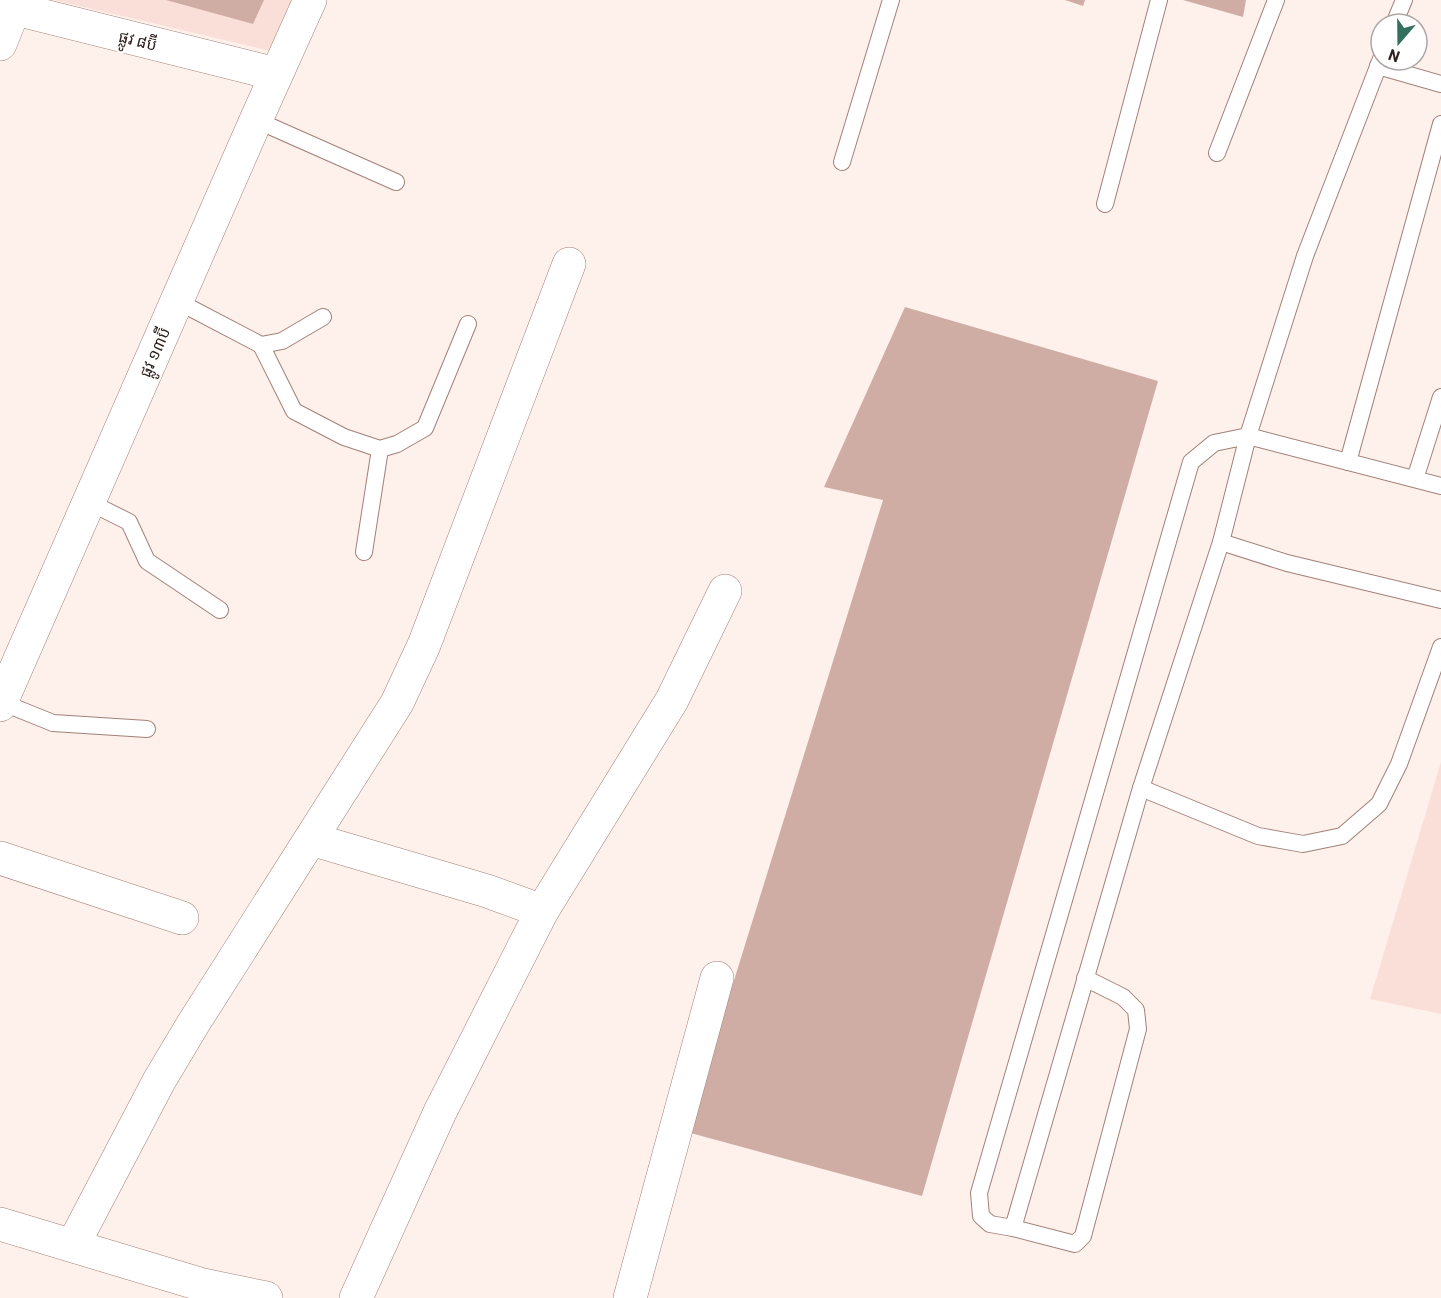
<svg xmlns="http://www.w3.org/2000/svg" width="1441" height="1298" font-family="Barlow,'Noto Sans Khmer',sans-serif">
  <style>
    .built { fill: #fadfd8 }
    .building { fill: #cfada4 }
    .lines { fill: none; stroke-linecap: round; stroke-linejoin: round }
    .lane-casing { stroke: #a28178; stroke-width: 18 }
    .street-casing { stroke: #a28178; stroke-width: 34 }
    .secondary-casing { stroke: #a28178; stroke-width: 34 }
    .lane { stroke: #fff; stroke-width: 16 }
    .street { stroke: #fff; stroke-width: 33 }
    .secondary { stroke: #fff; stroke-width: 33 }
    .labels { text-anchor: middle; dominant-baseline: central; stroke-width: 4.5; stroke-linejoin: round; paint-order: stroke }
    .street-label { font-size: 16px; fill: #30231f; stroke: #fff }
  </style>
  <rect width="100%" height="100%" fill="#fef0eb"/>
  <!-- built -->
  <g class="built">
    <polygon points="54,0 294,0 271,51"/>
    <polygon points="1441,762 1441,1014 1370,999"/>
  </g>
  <!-- building -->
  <g class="building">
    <polygon points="166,0 264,0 253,24"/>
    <polygon points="1065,0 1085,0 1083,6"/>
    <polygon points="1183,0 1246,0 1243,17"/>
    <polygon points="905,307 1158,381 922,1196 687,1132 883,500 824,487"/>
  </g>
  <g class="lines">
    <defs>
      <g id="lane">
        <polyline points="1394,24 1404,0"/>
        <polyline points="1381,59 1305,256 1248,436 1221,542 1141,788 1013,1228 990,1224 981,1216 979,1193 1191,462 1214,443 1248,436 1441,486"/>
        <polyline points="1378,66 1441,84"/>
        <polyline points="256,120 396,182"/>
        <polyline points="1217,153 1276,0"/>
        <polyline points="842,162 891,0"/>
        <polyline points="1105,204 1159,0"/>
        <polyline points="177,301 261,345 282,341 323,317"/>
        <polyline points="261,345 294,411 344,437 380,449 397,444 425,428 468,324"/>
        <polyline points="1348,462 1441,124"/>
        <polyline points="1415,479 1441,397"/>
        <polyline points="89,502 129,522 147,561 220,610"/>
        <polyline points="1221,542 1287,563 1441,600"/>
        <polyline points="364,552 380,449"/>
        <polyline points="1,702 53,723 147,729"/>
        <polyline points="1141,788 1258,836 1303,844 1342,836 1379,804 1399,764 1441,647"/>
        <polyline points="1013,1228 1075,1244 1083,1236 1138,1029 1136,1010 1123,997 1085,978"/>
      </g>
      <g id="street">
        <polyline points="0,5 276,74"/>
        <polyline points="0,44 14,9"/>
        <polyline points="311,839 487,891 542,911"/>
        <polyline points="0,858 182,918"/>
        <polyline points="0,1224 203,1285 266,1298"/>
        <polyline points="73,1245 159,1081 193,1024 397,703 424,645 569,264"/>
        <polyline points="356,1298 440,1112 542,911 672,700 725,591"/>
        <polyline points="630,1298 717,978"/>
      </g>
      <polyline id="secondary" points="0,705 256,120 310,0"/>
    </defs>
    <!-- lane casing -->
    <use href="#lane" class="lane-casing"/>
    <!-- street casing -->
    <use href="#street" class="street-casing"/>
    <!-- secondary casing -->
    <use href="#secondary" class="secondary-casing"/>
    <!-- lane -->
    <use href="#lane" class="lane"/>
    <!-- street -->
    <use href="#street" class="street"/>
    <!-- secondary -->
    <use href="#secondary" class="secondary"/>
  </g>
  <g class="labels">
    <!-- street labels -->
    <g class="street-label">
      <text transform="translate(138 40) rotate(14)">ផ្លូវ ៨ប៊ី</text>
      <text transform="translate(154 352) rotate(-66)">ផ្លូវ ១៣ប៊ី</text>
    </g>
  </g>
  <!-- north arrow -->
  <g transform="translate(1399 42) rotate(200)"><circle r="28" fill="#ffffff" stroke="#aca7a5" stroke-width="1.5"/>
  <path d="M0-4.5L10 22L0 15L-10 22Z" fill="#33715e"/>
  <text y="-9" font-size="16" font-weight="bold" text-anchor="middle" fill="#30231f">N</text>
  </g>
</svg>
